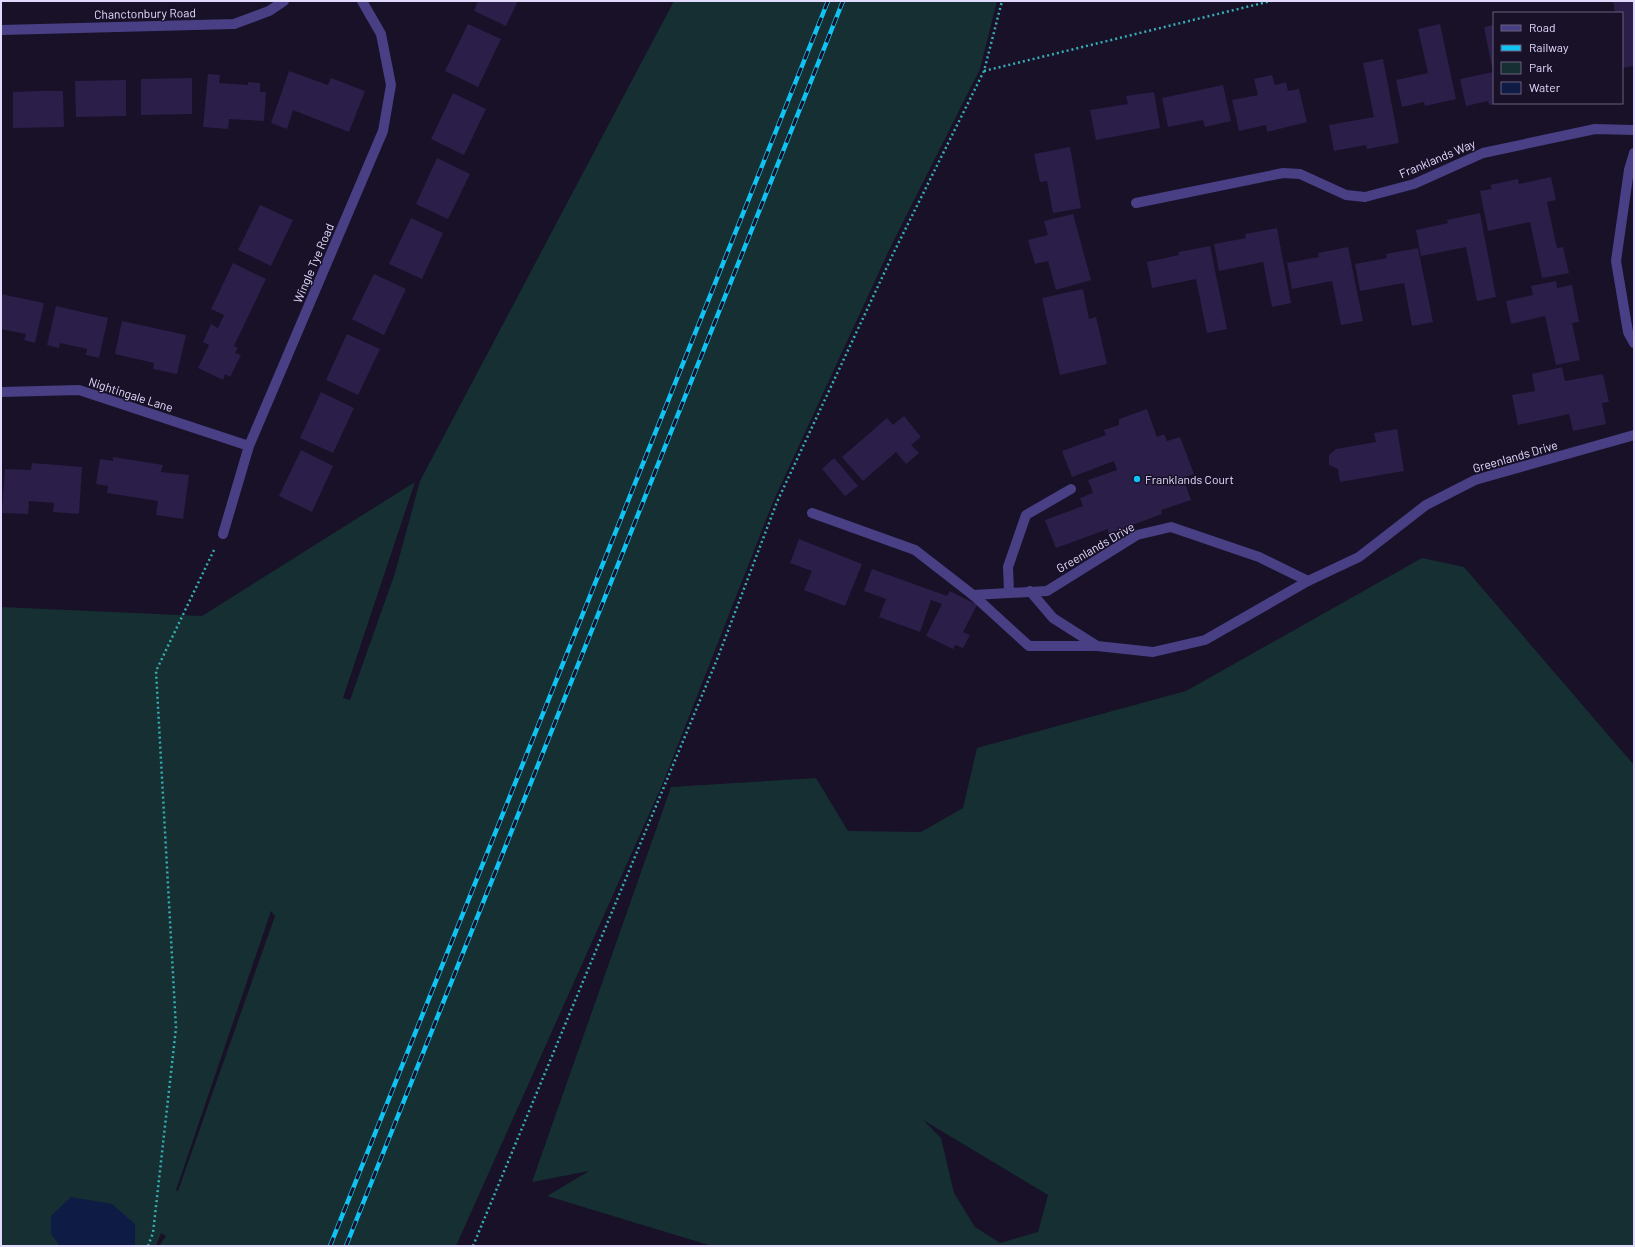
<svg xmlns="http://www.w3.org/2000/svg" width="1635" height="1247" font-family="Barlow,sans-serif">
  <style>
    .green { fill: #152f32; fill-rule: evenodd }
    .water { fill: #0d1b45 }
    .building { fill: #2b1e48 }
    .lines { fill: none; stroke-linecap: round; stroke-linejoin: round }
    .path { stroke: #36aeb5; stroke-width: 2.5; stroke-dasharray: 2 3; stroke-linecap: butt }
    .minor { stroke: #493f84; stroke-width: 10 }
    .rail-casing { stroke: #10c3f3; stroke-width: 4.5 }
    .rail { stroke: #181128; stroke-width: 3; stroke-dasharray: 9; stroke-linecap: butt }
    .poi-dot { fill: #10c3f3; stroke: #181128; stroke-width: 1.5 }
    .labels { text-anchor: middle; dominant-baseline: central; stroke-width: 3; stroke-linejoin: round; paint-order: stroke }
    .street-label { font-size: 12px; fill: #e2dafd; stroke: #181128 }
    .poi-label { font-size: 12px; fill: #e2dafd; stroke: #181128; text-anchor: start }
  </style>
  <rect width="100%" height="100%" fill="#181128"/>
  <!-- green -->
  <g class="green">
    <path d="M 674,1 L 997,1 L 980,69 L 891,246 L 773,502 L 663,783 L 456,1246 L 159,1246 L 166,1236 L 161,1233 L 156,1246 L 1,1246 L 1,607 L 202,616 L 415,482 L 343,698 L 350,700 L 395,573 L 420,481 ZM 271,911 L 275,916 L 178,1191 L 176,1190 Z"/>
    <path d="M 1422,558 L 1464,567 L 1634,765 L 1634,1246 L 712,1246 L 547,1196 L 589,1171 L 532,1182 L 671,787 L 816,778 L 848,831 L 921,832 L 963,808 L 977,748 L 1186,691 ZM 923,1120 L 1048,1195 L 1038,1232 L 1000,1243 L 975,1227 L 954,1193 L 941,1138 Z"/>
  </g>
  <!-- water -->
  <polygon class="water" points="71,1197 112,1204 135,1224 135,1246 60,1246 51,1234 51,1216"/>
  <!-- building -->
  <g class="building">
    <polygon points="478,1 518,1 506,26 474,11"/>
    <polygon points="1613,1 1634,1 1634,66 1622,68 1622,13 1615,13"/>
    <polygon points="468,24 501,39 478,87 445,71"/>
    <polygon points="1440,24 1456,99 1425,106 1424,102 1402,107 1396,80 1428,73 1418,29"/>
    <polygon points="1494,25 1494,104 1489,105 1488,101 1466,106 1460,79 1493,72 1484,27"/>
    <polygon points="1383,59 1399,143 1367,149 1366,145 1334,151 1329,125 1374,117 1363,63"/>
    <polygon points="289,71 328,85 331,78 365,91 349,132 293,110 287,129 271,123"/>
    <polygon points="208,74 220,75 219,83 248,85 248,82 260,83 260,92 266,92 264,121 229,119 228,129 203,127"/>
    <polygon points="1272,75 1275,85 1286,82 1288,91 1299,89 1307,122 1267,132 1266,125 1239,131 1232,100 1258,95 1254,79"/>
    <polygon points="192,78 192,114 141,115 141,79"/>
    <polygon points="126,80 126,116 76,117 75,81"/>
    <polygon points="1223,85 1231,121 1205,127 1203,120 1168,127 1162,98"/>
    <polygon points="38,91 63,91 64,127 13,128 13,92"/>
    <polygon points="1154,92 1160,128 1096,140 1090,110 1128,104 1126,96"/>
    <polygon points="453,93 486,109 464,155 431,139"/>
    <polygon points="1070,147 1081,208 1053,213 1047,181 1040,182 1034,154"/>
    <polygon points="437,158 470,174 448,219 416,204"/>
    <polygon points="1551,177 1556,200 1547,202 1557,248 1563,247 1569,273 1542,278 1530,222 1488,231 1480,191 1492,189 1490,185 1518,179 1519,184"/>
    <polygon points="260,205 293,220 271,266 238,250"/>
    <polygon points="1480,213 1496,297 1477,301 1466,247 1421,256 1416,230 1448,223 1447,220"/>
    <polygon points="1073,214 1091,280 1056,290 1048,261 1035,264 1028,240 1048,235 1044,221"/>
    <polygon points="411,218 443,233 422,279 389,264"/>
    <polygon points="1277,228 1291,303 1272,307 1263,262 1219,271 1214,244 1246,238 1245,234"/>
    <polygon points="1210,246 1227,329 1207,333 1196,279 1152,288 1147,262 1179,255 1178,252"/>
    <polygon points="1348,247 1363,321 1341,325 1332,281 1292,289 1287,263 1319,257 1318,253"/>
    <polygon points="1418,248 1433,322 1412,326 1404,283 1360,291 1355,264 1387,258 1386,254"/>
    <polygon points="233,263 266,279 234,346 238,348 235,353 241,355 230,377 225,374 223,380 198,368 209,345 203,342 211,324 218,328 224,315 211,309"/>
    <polygon points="374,274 406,289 384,335 352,319"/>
    <polygon points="1556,281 1557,288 1572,285 1579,322 1572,323 1580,360 1556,365 1545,316 1511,324 1506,301 1533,295 1531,286"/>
    <polygon points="1083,289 1089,319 1096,317 1107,364 1060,375 1042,298"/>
    <polygon points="1,294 44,303 35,343 24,340 26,334 1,329"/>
    <polygon points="56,306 108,318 99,358 86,355 87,349 60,343 59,348 47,345"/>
    <polygon points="122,321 186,335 177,374 153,369 154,363 115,354"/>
    <polygon points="347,334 380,349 358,395 326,380"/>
    <polygon points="1562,367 1565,381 1603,374 1609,402 1602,403 1606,424 1573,431 1569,414 1518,425 1512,395 1535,391 1532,374"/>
    <polygon points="321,392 354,408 333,453 300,438"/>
    <polygon points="1147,409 1157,437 1164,434 1167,441 1180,437 1194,474 1183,478 1191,500 1161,510 1162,514 1108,534 1108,529 1056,548 1045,520 1083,506 1080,498 1093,493 1088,480 1117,470 1114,461 1072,477 1062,451 1106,435 1104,430 1119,425 1119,419"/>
    <polygon points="904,416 921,437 911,445 919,453 906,464 896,452 863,481 842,457 887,418 893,425"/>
    <polygon points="1397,429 1404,471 1340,482 1338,469 1329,465 1329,455 1336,449 1376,442 1374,433"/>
    <polygon points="301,450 333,466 312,512 279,496"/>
    <polygon points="113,457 163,465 161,472 189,475 183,519 156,515 158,501 107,493 108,486 96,484 100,459 113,461"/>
    <polygon points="834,458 858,486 845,496 822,469"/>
    <polygon points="32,463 82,467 79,514 53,512 54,503 29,501 28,514 2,513 5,469 31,470"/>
    <polygon points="799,539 862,564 845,606 804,590 812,571 790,563"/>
    <polygon points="872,569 947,596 950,591 977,605 963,632 970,635 963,648 955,645 953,649 926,636 942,604 931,600 920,632 879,617 886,599 864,591"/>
  </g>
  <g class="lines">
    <!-- path -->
    <g class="path">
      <polyline points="984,71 1271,1"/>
      <polyline points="148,1246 153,1233 176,1028 156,671 214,550"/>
      <polyline points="473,1246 718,657 777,502 894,252 984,71 1002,1"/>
    </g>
    <!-- minor -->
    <g class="minor">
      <polyline points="1,30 234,24 269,11 284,1"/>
      <polyline points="1634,153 1629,170 1616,261 1628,332 1634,343"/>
      <polyline points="1136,203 1283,173 1300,174 1346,195 1365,197 1414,184 1483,153 1595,129 1634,130"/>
      <polyline points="1,392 79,390 249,446"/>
      <polyline points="812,513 915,550 973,595 1029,646 1097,646 1153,652 1205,640 1308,581"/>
      <polyline points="223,534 249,446 383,131 391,85 381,34 362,1"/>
      <polyline points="1030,591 1053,618 1097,646"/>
      <polyline points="1009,592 1008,567 1026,515 1071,489"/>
      <polyline points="973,595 1047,591 1137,535 1171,527 1259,557 1308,581 1359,557 1426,505 1475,480 1634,435"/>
    </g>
    <defs>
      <g id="rail">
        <polyline points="330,1246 828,1"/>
        <polyline points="346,1246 843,1"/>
      </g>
    </defs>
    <!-- rail casing -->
    <use href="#rail" class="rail-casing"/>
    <!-- rail -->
    <use href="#rail" class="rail"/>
  </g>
  <!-- markers -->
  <circle class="poi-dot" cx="1137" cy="479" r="4"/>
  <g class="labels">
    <!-- street labels -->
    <g class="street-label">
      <text transform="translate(145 13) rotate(-1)">Chanctonbury Road</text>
      <text transform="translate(1437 158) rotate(-23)">Franklands Way</text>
      <text transform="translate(313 263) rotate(-67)">Wingle Tye Road</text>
      <text transform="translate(131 394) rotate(18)">Nightingale Lane</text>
      <text transform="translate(1515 456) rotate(-16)">Greenlands Drive</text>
      <text transform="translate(1095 547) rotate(-30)">Greenlands Drive</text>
    </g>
    <!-- poi labels -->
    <g class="poi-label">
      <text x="1145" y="479">Franklands Court</text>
    </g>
  </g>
  <!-- border -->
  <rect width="1635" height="1247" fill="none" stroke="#e2dafd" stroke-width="4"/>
  <!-- legend -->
  <rect x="1493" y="12" width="130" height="92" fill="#181128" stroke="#69617d"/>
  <rect x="1501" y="25" width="20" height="6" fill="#493f84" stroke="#69617d"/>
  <text x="1529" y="32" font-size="12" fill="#e2dafd">Road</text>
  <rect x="1501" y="45" width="20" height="6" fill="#10c3f3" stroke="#69617d"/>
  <text x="1529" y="52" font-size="12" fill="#e2dafd">Railway</text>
  <rect x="1501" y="62" width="20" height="12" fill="#152f32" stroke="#69617d"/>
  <text x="1529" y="72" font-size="12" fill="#e2dafd">Park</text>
  <rect x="1501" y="82" width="20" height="12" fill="#0d1b45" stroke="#69617d"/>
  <text x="1529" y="92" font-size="12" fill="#e2dafd">Water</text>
</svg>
